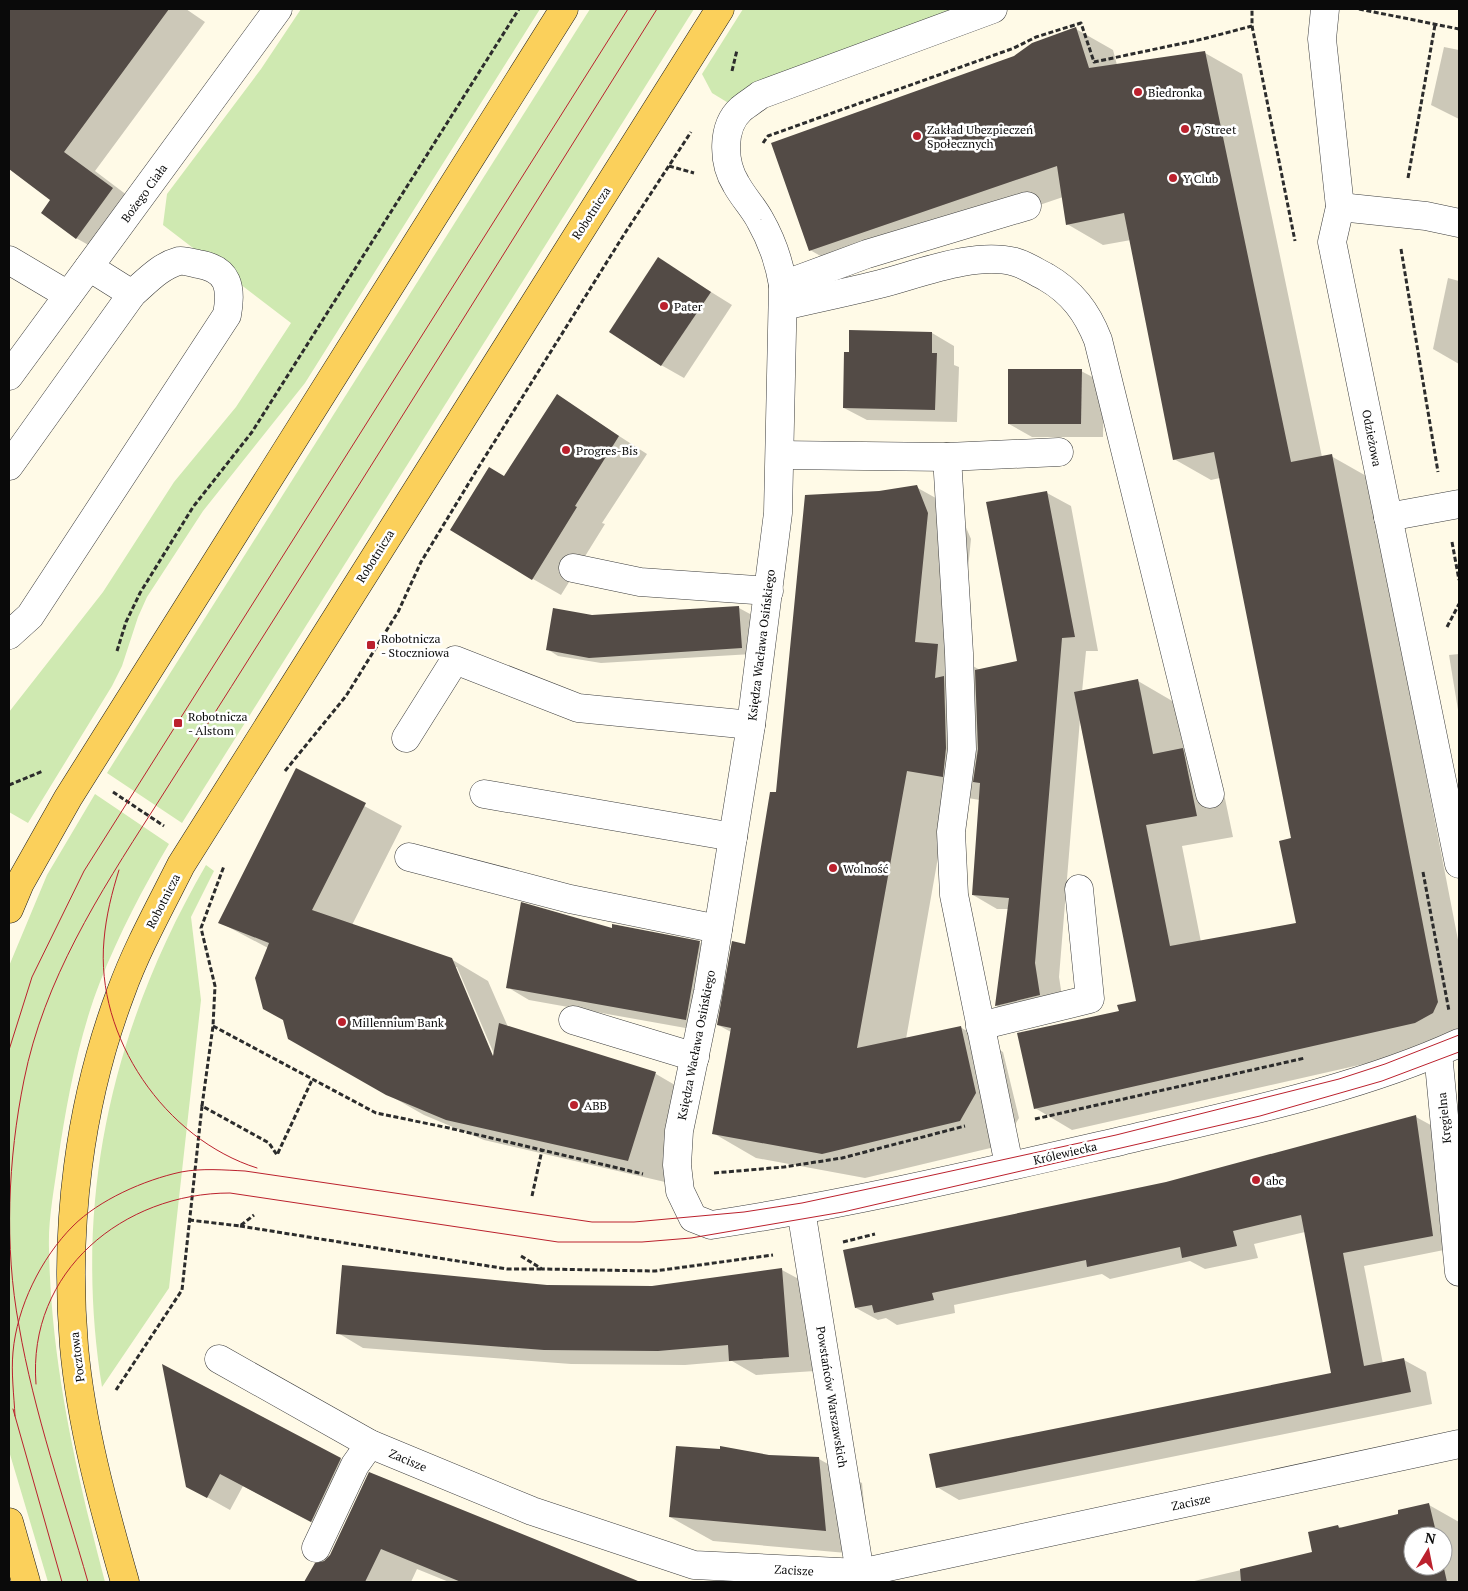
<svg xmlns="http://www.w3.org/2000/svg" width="1468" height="1591" font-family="'PT Serif',serif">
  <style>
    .green { fill: #cfe9b1 }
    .shadow { fill: #0003; fill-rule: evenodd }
    .building { fill: #534b46 }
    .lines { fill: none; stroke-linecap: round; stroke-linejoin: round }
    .minor-casing { stroke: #3d3d3d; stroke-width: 29 }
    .major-casing { stroke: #1b1b1b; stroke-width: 29 }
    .path { stroke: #2c2c2c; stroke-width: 3; stroke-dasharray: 5 2.5; stroke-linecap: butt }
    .minor { stroke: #fff; stroke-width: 28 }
    .major { stroke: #fbd05b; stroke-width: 28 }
    .tram { stroke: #bb212d; stroke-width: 1 }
    .poi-dot { fill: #bb212d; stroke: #fff; stroke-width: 2 }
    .labels { text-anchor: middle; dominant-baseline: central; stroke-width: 5; stroke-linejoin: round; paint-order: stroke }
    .poi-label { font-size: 12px; fill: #0a0a0a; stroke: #fff; text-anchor: start }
    .street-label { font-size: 12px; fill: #0a0a0a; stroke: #fff }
  </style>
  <rect width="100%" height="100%" fill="#fffae7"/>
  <!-- green -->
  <g class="green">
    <polygon points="301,9 540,9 305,383 203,511 147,597 138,617 122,666 112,686 28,823 9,812 9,712 103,592 174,482 236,407 291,323 163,225 167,194 261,69"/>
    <polygon points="590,9 694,9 182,823 107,773"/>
    <polygon points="743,9 993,9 740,110 712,93 702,74"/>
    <path d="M 95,794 L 169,844 C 143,888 119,934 100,982 C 79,1035 66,1105 58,1161 C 54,1190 48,1220 49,1249 C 51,1363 76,1472 105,1582 L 48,1582 L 9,1451 L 9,966 L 47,875 Z"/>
    <path d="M 206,865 L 214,871 L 191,917 L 201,1000 L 169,1288 L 102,1387 C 72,1200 112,1027 206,865 Z"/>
  </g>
  <!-- shadow -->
  <g class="shadow">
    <polygon points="9,9 186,9 205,22 95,171 144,208 108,256 76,238 52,200 9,168"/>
    <polygon points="1076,29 1113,50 1117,65 1205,53 1242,74 1322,457 1331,456 1368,477 1459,945 1459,1039 1452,1044 1072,1130 1035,1108 1120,1012 1137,1002 1080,719 1059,977 1064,1009 1020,1019 996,1006 1009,909 997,909 973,895 980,800 949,795 906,1039 960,1027 1003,1052 1019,1118 1003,1145 865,1178 756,1158 713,1133 731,1032 718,1025 746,945 777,793 879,492 916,487 959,511 971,539 959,658 980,670 1018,662 1047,493 1071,506 1098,651 1086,651 1082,692 1138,681 1174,702 1184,750 1219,770 1233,837 1182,846 1201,942 1297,924 1292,839 1220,478 1211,480 1174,459 1131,240 1103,245 1067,224 1063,197 847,271 810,250 1015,57"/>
    <polygon points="1444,47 1459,50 1459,119 1431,105"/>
    <polygon points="658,259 732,305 684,378 661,365"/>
    <polygon points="1448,278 1459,281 1459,364 1433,349"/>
    <polygon points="932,333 954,346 954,365 959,367 957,422 867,420 844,408"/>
    <polygon points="1081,371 1104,383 1103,437 1032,437 1009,424"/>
    <polygon points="557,396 647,454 602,523 605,524 561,595 533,579 504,478"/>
    <polygon points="739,608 750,614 752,654 601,663 558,656 547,649 592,616"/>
    <polygon points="1459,654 1459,716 1449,655"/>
    <path d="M 296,770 L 402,826 L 352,925 L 451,959 L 488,981 L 508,1027 L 656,1074 L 692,1095 L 665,1182 L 484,1140 L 424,1115 L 289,1038 L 268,948 L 219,922 ZM 454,967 L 457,967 L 497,1061 L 495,1062 Z"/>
    <polygon points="613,925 700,943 722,955 708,1032 529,1000 507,987 613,929"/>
    <polygon points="1416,1117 1438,1129 1454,1248 1364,1266 1383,1364 1404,1360 1426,1372 1432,1404 959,1500 937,1487 1333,1374 1305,1232 1254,1244 1258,1258 1205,1269 1190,1261 1110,1279 1102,1274 954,1305 955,1313 897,1325 886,1318 878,1320 856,1308 1166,1183"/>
    <polygon points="782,1270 808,1284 815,1371 756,1375 732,1361 685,1365 571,1364 363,1348 338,1333 547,1286 652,1287"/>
    <polygon points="164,1366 363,1471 333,1534 243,1486 230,1510 187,1486"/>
    <polygon points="819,1459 862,1483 869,1555 713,1541 670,1517"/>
    <polygon points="370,1474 639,1582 449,1582 417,1569 411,1582 305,1582 316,1564 325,1562 331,1555"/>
    <path d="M 1429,1505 L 1459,1522 L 1459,1582 L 1190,1582 L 1314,1553 L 1338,1526 L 1342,1528 L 1400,1515 ZM 1413,1536 L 1443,1536 L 1443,1566 L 1413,1566 Z"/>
  </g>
  <!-- building -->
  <g class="building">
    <polygon points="9,9 169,9 64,152 113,188 76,239 41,213 50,200 9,169"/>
    <polygon points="1076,27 1089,68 1205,51 1291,462 1332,454 1438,1002 1433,1013 1415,1023 1034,1109 1017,1033 1119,1011 1117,1005 1136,1001 1074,692 1138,679 1153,754 1183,748 1197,816 1146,825 1170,946 1296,923 1279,841 1291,838 1214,452 1173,460 1124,213 1066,225 1057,166 809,251 771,143 1014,56 1032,43"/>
    <polygon points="658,257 711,292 661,366 609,332"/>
    <polygon points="849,330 932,332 932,353 937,353 935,410 843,408 844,352 849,352"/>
    <polygon points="1008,369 1082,369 1081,424 1008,424"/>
    <polygon points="557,394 619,436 575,506 577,507 532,580 450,530 489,467 504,476"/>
    <polygon points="917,485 928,513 915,642 938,644 935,678 944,676 946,748 943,777 907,771 857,1048 961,1026 976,1093 960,1121 822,1154 712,1134 731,1028 717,1025 732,941 745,944 770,792 776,792 805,495 879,491"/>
    <polygon points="1047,491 1075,637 1062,638 1035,963 1040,995 995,1006 1009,898 972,895 980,783 973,782 978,749 975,670 1017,661 986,502"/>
    <polygon points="739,606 742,648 589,658 546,650 553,608 592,615"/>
    <polygon points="296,768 366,803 312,910 452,958 493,1056 499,1023 656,1072 628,1161 446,1120 386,1095 288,1039 283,1020 263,1009 255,978 269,943 218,923"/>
    <polygon points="521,902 612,928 612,924 700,941 686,1020 506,988"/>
    <polygon points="1416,1115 1433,1236 1343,1253 1364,1366 1404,1358 1411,1392 936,1488 929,1454 1331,1373 1301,1215 1233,1231 1237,1246 1182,1258 1180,1247 1087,1267 1086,1260 932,1293 934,1300 874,1313 872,1305 855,1308 843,1250 1166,1182"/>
    <polygon points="342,1265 547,1285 652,1286 782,1268 789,1357 729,1361 728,1345 658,1351 544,1350 336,1334"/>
    <polygon points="162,1364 341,1458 311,1522 220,1474 207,1498 186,1487"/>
    <polygon points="676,1446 720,1449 720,1446 769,1455 819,1457 826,1531 669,1517"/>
    <polygon points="369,1472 638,1581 638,1582 461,1582 381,1549 365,1582 304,1582 315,1563 324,1561 330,1555"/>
    <polygon points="1429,1503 1437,1536 1413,1536 1413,1566 1443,1566 1443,1564 1447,1582 1241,1582 1240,1569 1312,1552 1308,1532 1338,1525 1339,1528 1398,1514 1398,1510"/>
  </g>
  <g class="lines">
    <defs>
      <g id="minor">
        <path d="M 993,9 L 760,95 C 754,100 747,104 741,109 C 721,127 723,163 736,184 C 743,197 753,207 760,220 C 772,241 779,261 783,285 L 778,513 L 751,725 L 708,992 L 679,1131 L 677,1165 L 680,1191 L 693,1218 L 711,1225 C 849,1204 985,1172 1121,1141 C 1231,1115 1357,1090 1459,1043"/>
        <polyline points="1325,9 1322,39 1340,207 1332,242 1459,864"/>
        <polyline points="1340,207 1426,216 1459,223"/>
        <polyline points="9,260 68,295"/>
        <polyline points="89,267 132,294"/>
        <polyline points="783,285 867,254 1027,206"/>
        <path d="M 783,306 C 815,299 848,292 880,284 C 919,274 975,251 1015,262 C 1026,265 1036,272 1046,277 C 1072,292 1087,312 1098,340 L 1210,794"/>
        <polyline points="9,376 278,9"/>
        <polyline points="780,455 947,457 1059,452"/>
        <polyline points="947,457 959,653 962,749 951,832 954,895 1009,1165"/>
        <path d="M 9,466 L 132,294 C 146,282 160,266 179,261 C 184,260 193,263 198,264 C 229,269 232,288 227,315 L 30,616 L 9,635"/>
        <polyline points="1388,517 1459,504"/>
        <polyline points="573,568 640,582 769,591"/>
        <polyline points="406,738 455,660 578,708 751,725"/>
        <polyline points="484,794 733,837"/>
        <polyline points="409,857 570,899 718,929"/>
        <polyline points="573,1020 695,1057"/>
        <polyline points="980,1026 1090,999 1079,889"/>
        <polyline points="1438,1053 1459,1272"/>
        <polyline points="801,1210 860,1573 864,1582"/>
        <polyline points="219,1359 370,1444 532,1511 694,1565 860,1573 1459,1444"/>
        <polyline points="316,1548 355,1465 370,1444"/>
      </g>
      <g id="major">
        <polyline points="9,909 20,883 68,798 564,9"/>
        <polyline points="9,1522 26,1582"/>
        <path d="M 125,1582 C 103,1505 81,1425 74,1346 C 64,1228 79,1103 121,992 C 137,948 160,907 181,865 L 720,9"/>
      </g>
    </defs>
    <!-- minor casing -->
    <use href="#minor" class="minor-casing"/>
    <!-- major casing -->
    <use href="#major" class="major-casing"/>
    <!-- path -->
    <g class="path">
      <polyline points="1359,9 1459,29"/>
      <polyline points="1252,26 1295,241"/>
      <polyline points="732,71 737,50"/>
      <polyline points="763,143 768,136 1014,48 1036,37 1081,23 1094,62 1203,39 1252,26 1252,9"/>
      <polyline points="669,166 694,173"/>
      <polyline points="1408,178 1435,25"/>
      <polyline points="1401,249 1438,472"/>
      <polyline points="1452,542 1459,580"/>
      <polyline points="1447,627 1459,604"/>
      <polyline points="117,651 126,622 140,593 193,507 252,432 519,9"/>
      <polyline points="285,771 346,696 398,612 421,562 478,468 625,233 691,132"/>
      <polyline points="9,785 43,771"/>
      <polyline points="113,792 164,826"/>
      <polyline points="1423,872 1449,1011"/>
      <polyline points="213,1026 376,1113 449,1128 643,1174"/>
      <polyline points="202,1106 213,1026 215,986 201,928 224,866"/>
      <polyline points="1035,1119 1305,1058"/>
      <polyline points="714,1173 784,1167 842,1158 965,1126"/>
      <polyline points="532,1196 542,1150"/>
      <polyline points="189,1220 240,1226 254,1215"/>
      <polyline points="240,1226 507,1269 541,1269"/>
      <polyline points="843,1242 875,1234"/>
      <polyline points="521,1256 542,1269 655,1271 773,1255"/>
      <polyline points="116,1390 182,1290 202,1106 269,1143 277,1155 312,1080"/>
    </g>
    <!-- minor -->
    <use href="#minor" class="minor"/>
    <!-- major -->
    <use href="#major" class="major"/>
    <!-- tram -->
    <g class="tram">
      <path d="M 119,870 C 112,892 106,916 104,940 C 95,1037 165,1139 257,1168"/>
      <polyline points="9,1050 32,977 84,871 628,9"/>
      <path d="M 36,1384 C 27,1271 124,1193 230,1193 L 558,1242 L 642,1242 L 691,1238 L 843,1212 L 1260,1116 L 1382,1081 L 1459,1052"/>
      <polyline points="13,1409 62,1582"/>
      <path d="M 15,1416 C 14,1395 11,1373 13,1352 C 17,1307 41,1258 73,1226 C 99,1200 144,1180 181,1172 C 202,1168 224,1170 245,1171 L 592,1222 L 634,1222 L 744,1212 L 802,1203 L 910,1180 L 1116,1135 L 1339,1079 L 1385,1064 L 1459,1035"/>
      <path d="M 88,1582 C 64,1498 34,1413 19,1326 C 4,1246 8,1159 24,1080 C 44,980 99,894 153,810 C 188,755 223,700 257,646 C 392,434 524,221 657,9"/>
    </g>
  </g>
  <!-- markers -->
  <g class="poi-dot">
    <circle cx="1138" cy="92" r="5"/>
    <circle cx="1185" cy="129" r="5"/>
    <circle cx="917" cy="136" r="5"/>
    <circle cx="1173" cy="178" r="5"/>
    <circle cx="664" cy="306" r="5"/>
    <circle cx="566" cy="450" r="5"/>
    <rect x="366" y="640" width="10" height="10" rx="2.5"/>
    <rect x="173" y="718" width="10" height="10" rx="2.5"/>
    <circle cx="833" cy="868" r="5"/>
    <circle cx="342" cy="1022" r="5"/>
    <circle cx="574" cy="1105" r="5"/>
    <circle cx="1256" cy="1180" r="5"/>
  </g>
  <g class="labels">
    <!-- poi labels -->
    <g class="poi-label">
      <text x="1148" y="92">Biedronka</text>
      <text x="927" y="129">Zakład Ubezpieczeń<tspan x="927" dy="14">Społecznych</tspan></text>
      <text x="1195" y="129">7 Street</text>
      <text x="1183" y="178">Y Club</text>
      <text x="674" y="306">Pater</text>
      <text x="576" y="450">Progres-Bis</text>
      <text x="381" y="638">Robotnicza<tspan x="381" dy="14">- Stoczniowa</tspan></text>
      <text x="188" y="716">Robotnicza<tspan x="188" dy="14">- Alstom</tspan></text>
      <text x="843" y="868">Wolność</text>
      <text x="352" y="1022">Millennium Bank</text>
      <text x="584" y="1105">ABB</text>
      <text x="1266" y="1180">abc</text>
    </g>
    <!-- street labels -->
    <g class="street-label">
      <text transform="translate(144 193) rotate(-54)">Bożego Ciała</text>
      <text transform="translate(591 213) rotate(-57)">Robotnicza</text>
      <text transform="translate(1372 438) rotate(79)">Odzieżowa</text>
      <text transform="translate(375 556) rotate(-58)">Robotnicza</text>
      <text transform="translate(761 645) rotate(-83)">Księdza Wacława Osińskiego</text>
      <text transform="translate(163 901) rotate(-63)">Robotnicza</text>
      <text transform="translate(696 1045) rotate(-79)">Księdza Wacława Osińskiego</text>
      <text transform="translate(1444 1118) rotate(-96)">Kręgielna</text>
      <text transform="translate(1065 1153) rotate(-13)">Królewiecka</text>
      <text transform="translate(77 1357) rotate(-97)">Pocztowa</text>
      <text transform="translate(832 1397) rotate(81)">Powstańców Warszawskich</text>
      <text transform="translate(408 1460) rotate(23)">Zacisze</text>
      <text transform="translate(1191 1502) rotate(-12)">Zacisze</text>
      <text transform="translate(794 1570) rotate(3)">Zacisze</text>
    </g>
  </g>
  <!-- border -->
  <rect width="1468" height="1591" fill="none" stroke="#0a0a0a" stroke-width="20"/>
  <!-- north arrow -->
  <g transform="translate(1428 1551) rotate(10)"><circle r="24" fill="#ffffff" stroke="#9d9d9d"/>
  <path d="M0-4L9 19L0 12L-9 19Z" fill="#bb212d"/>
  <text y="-8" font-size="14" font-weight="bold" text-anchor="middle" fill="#0a0a0a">N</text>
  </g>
</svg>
